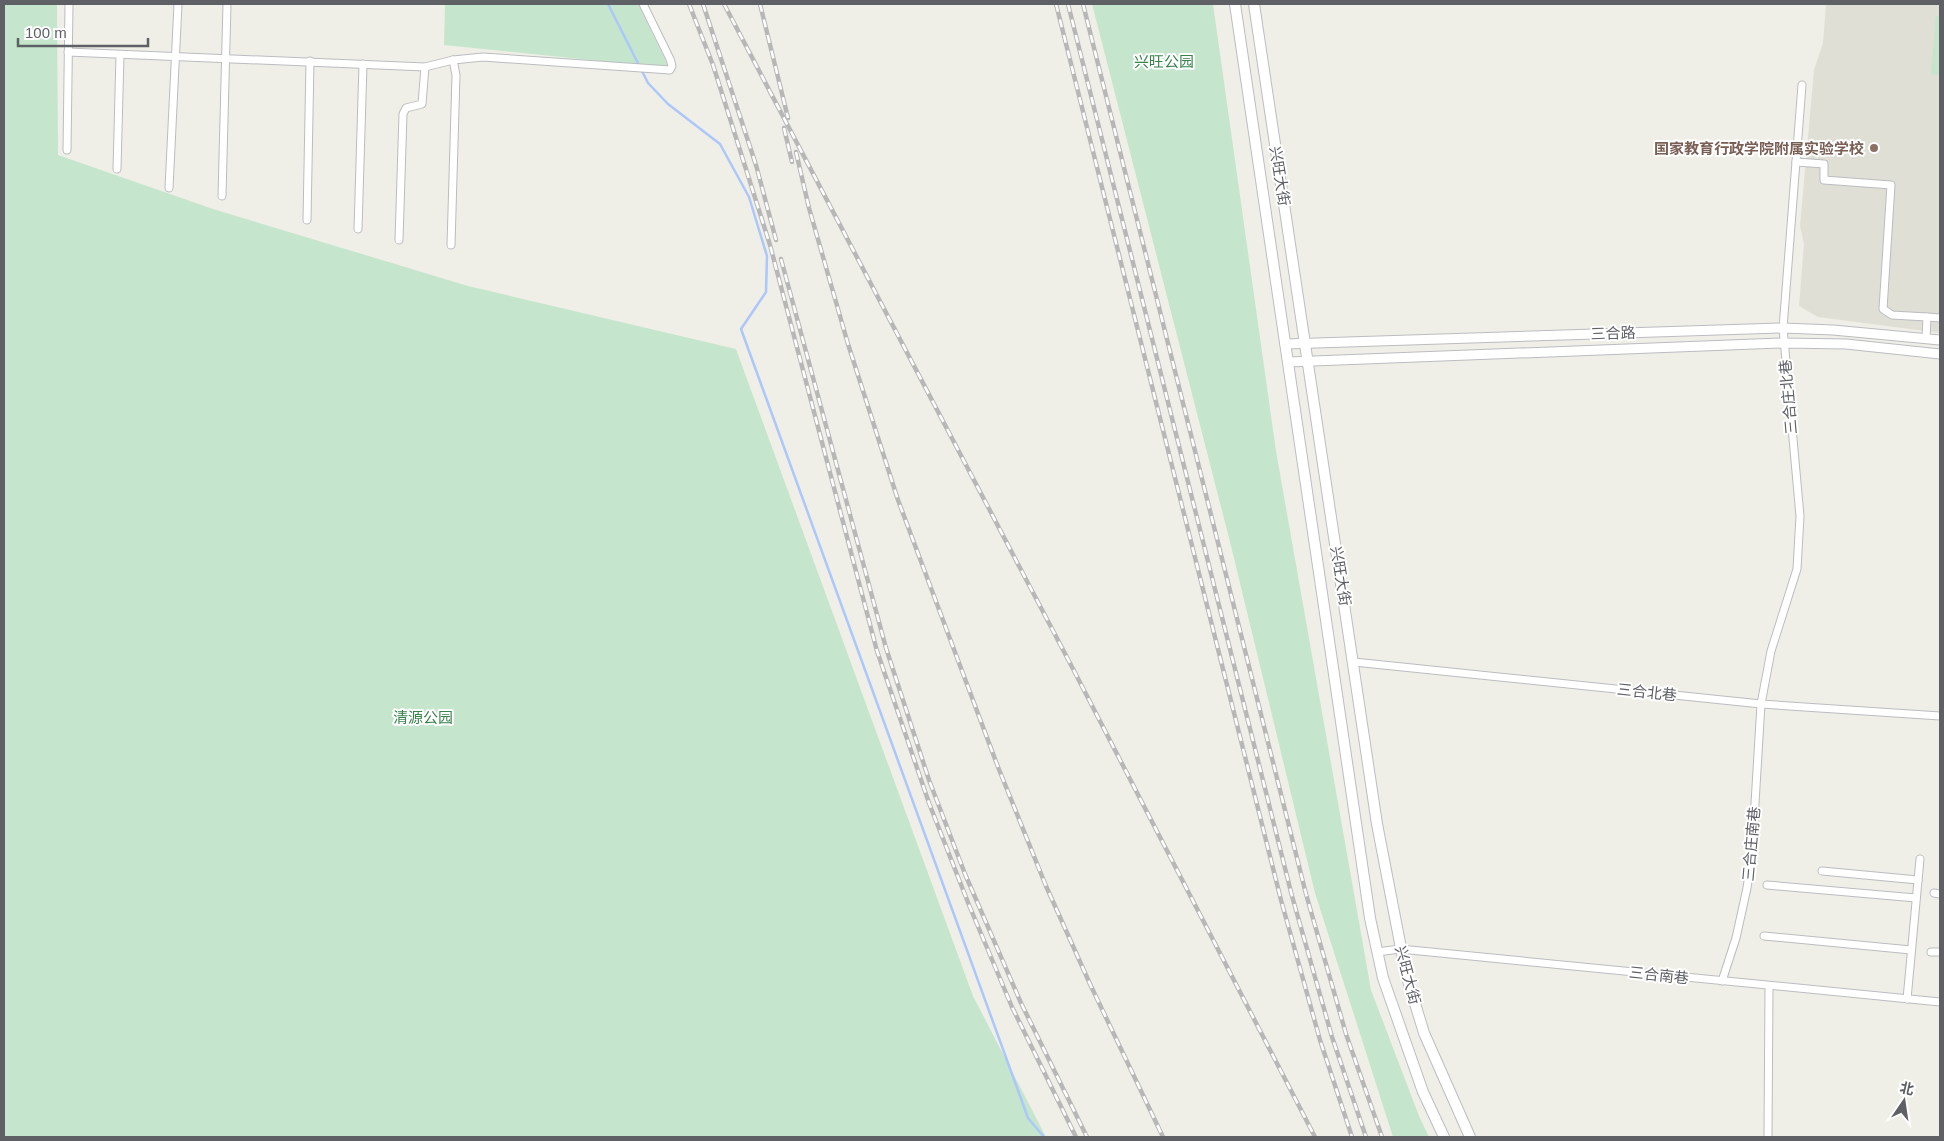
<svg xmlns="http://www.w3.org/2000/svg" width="1944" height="1141" font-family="Helvetica,'Noto Sans SC',sans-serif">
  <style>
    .education { fill: #dfdfd5 }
    .green { fill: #c5e6cc }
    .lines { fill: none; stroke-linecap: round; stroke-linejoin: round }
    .stream { stroke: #abc7fb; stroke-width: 2.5 }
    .minor-casing { stroke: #bbbcc1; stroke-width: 9 }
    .tertiary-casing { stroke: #bbbcc1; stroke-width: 11 }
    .secondary-casing { stroke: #bcbdc3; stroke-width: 12 }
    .minor { stroke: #fff; stroke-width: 7 }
    .tertiary { stroke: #fff; stroke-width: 9 }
    .secondary { stroke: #fff; stroke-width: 10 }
    .rail-casing { stroke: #b7b7b8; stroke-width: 4.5 }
    .rail { stroke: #fff; stroke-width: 2.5; stroke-dasharray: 8; stroke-linecap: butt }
    .education-dot { fill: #8d6e63; stroke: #fff; stroke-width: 2 }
    .labels { text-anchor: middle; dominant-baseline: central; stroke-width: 4; stroke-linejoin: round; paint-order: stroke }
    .park-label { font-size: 15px; fill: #39824c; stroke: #fff }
    .education-label { font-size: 15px; font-weight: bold; fill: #785e54; stroke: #fff; text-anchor: end }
    .street-label { font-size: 15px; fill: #5e6066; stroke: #fff }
  </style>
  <rect width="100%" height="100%" fill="#f0efe7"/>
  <!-- education -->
  <polygon class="education" points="1826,4 1940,4 1940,333 1818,317 1799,306 1804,244 1800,226 1814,70 1823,43"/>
  <!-- green -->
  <g class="green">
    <polygon points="4,4 57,4 58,155 213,209 468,286 736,349 973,996 1046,1137 4,1137"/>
    <polygon points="445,4 638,4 669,68 444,45"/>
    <polygon points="1092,4 1213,4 1276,451 1371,990 1419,1116 1429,1137 1393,1137 1315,893 1231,546"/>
    <polygon points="1936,16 1940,16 1940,75 1931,74"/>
  </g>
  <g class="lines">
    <!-- stream -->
    <polyline class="stream" points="608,4 648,83 668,104 720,144 749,197 767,256 766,292 741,329 1028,1118 1044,1137"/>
    <defs>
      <g id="minor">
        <polyline points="68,52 425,67 453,60 483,57 670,70 672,66 670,59 643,4"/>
        <polyline points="67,150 69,4"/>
        <polyline points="1796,162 1824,164 1824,180 1891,185 1883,309 1892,315 1927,317"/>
        <polyline points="117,169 120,55"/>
        <polyline points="169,188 178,4"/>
        <polyline points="222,196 227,4"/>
        <polyline points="307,220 310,61"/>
        <polyline points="358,229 363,64"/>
        <polyline points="399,240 403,114 406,108 422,104 425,67"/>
        <polyline points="451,245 456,75 453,60"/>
        <polyline points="1926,338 1927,317 1940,318"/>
        <polyline points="1354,662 1761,704 1940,716"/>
        <polyline points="1822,871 1918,880"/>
        <polyline points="1767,885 1916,898"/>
        <polyline points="1934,893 1940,894"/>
        <polyline points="1764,936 1911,950"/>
        <polyline points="1377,952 1400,949 1940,1002"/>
        <polyline points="1931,952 1940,952"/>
        <polyline points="1722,981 1736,938 1747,888 1752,853 1761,704 1771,651 1797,569 1800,516 1783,328 1802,85"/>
        <polyline points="1907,999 1920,859"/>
        <polyline points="1768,1137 1769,986"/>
      </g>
      <g id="tertiary">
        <polyline points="1285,344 1783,328 1833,330 1940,340"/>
        <polyline points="1288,362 1783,343 1846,344 1940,354"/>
      </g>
      <g id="secondary">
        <polyline points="1235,4 1370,918 1383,978 1423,1092 1444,1137"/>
        <polyline points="1254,4 1377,824 1406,974 1424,1033 1470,1137"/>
      </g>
    </defs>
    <!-- minor casing -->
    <use href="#minor" class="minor-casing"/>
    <!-- tertiary casing -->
    <use href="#tertiary" class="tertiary-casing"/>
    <!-- secondary casing -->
    <use href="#secondary" class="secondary-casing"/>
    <!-- minor -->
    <use href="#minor" class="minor"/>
    <!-- tertiary -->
    <use href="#tertiary" class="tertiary"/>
    <!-- secondary -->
    <use href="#secondary" class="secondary"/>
    <defs>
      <g id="rail">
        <polyline points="689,4 713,65 770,245 877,651 929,803 969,905 1012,1007 1076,1137"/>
        <polyline points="703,4 756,165 776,240"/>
        <polyline points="724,4 1071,665 1315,1137"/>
        <polyline points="760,4 788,118"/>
        <polyline points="1056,4 1281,900 1320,1040 1352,1137"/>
        <polyline points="1068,4 1292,896 1332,1037 1366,1137"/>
        <polyline points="1083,4 1306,894 1346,1034 1382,1137"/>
        <polyline points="784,128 792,162"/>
        <polyline points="796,152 809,208 848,344 898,500 998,767 1046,886 1090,984 1163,1137"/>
        <polyline points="781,259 886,648 929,780 965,874 1021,1003 1087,1137"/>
      </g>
    </defs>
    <!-- rail casing -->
    <use href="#rail" class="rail-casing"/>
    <!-- rail -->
    <use href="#rail" class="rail"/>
  </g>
  <!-- markers -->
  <circle class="education-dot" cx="1874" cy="148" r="5"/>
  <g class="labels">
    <!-- park labels -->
    <g class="park-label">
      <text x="1164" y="61">兴旺公园</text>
      <text x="423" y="717">清源公园</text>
    </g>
    <!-- education labels -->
    <g class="education-label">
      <text x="1864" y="148">国家教育行政学院附属实验学校</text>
    </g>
    <!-- street labels -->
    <g class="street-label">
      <text transform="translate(1280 176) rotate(81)">兴旺大街</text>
      <text transform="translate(1613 333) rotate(-2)">三合路</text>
      <text transform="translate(1788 397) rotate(-95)">三合庄北巷</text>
      <text transform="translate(1341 576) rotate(81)">兴旺大街</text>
      <text transform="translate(1647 692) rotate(6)">三合北巷</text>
      <text transform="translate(1751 844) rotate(-85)">三合庄南巷</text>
      <text transform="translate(1408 975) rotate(75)">兴旺大街</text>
      <text transform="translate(1659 975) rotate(6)">三合南巷</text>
    </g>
  </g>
  <!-- border -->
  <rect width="1944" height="1141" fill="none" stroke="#5e6066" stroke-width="10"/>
  <!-- north arrow -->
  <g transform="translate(1904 1101) rotate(13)" stroke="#ffffff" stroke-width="4" paint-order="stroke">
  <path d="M0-4L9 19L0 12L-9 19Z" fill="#5e6066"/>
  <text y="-8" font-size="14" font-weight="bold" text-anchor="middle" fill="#5e6066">北</text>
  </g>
  <!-- scale -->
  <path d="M18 38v8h130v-8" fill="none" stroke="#5e6066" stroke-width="2.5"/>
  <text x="25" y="38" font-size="15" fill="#5e6066" stroke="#ffffff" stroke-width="4" paint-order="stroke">100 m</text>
</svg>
